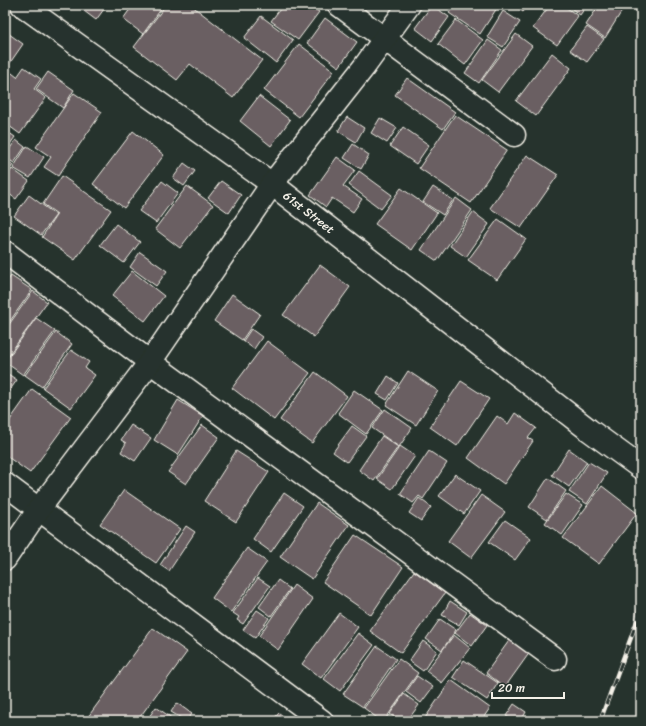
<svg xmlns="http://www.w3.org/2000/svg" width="646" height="726" font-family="Sriracha,sans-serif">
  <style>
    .building { fill: #6a5f62; stroke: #f4f1e8 }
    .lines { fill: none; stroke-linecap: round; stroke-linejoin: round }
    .street-casing { stroke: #f4f1e8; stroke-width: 25 }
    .street { stroke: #26332d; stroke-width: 22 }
    .rail-casing { stroke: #f4f1e8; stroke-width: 4.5 }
    .rail { stroke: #26332d; stroke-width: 3; stroke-dasharray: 9; stroke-linecap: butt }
    .labels { text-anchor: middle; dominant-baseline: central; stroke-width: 4; stroke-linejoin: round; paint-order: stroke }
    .street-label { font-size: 12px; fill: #f4f1e8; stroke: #26332d }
  </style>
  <rect width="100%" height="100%" fill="#26332d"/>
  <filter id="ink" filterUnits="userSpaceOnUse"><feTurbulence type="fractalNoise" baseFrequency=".025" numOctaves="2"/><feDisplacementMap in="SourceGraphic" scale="8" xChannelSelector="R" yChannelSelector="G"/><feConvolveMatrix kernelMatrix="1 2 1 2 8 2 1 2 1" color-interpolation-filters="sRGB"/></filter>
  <g filter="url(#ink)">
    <!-- building -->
    <g class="building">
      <polygon points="82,5 107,5 96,20 80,8"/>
      <polygon points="133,5 164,5 143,34 123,19"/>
      <polygon points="166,5 191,5 262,60 233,98 190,64 177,80 134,47"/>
      <polygon points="283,5 310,5 319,12 298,40 271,21"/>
      <polygon points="432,5 449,17 432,41 415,28"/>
      <polygon points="454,5 492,5 497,8 480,34 449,13"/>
      <polygon points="514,5 529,5 523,12"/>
      <polygon points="550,5 563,5 578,16 557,45 533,28"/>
      <polygon points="567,5 587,5 580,15"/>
      <polygon points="599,5 625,6 605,38 586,25"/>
      <polygon points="503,11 520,22 503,47 487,37"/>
      <polygon points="261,16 293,40 276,63 244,38"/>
      <polygon points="325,18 357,42 339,67 307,43"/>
      <polygon points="456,20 483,40 465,65 438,44"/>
      <polygon points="587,27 604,39 587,62 570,50"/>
      <polygon points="5,31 23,44 5,70"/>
      <polygon points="516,34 532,46 498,92 482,80"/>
      <polygon points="488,40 502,50 479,83 465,73"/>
      <polygon points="299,44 334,71 299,117 264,90"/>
      <polygon points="552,53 571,68 536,116 516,101"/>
      <polygon points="24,67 41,79 34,89 46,98 20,134 5,123 5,74 8,70 17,77"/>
      <polygon points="48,72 74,90 63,108 36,89"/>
      <polygon points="407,78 455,112 443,129 395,95"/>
      <polygon points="74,93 102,112 58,176 44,167 51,157 36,147"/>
      <polygon points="259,96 290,120 271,146 240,121"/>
      <polygon points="455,115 507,150 471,203 419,168"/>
      <polygon points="347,117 364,128 356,142 338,131"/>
      <polygon points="380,118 397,128 387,143 371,133"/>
      <polygon points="403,127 429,145 416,164 390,146"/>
      <polygon points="5,130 15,137 5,151"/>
      <polygon points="133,131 164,155 124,208 93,184"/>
      <polygon points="16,140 25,147 14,163 5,157 5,155"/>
      <polygon points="353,144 369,155 361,169 344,158"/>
      <polygon points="27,146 44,157 30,178 13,168"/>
      <polygon points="527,155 558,175 521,228 490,208"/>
      <polygon points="337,157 355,170 343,186 362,199 353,212 332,198 326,207 310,195"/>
      <polygon points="5,159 13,165 5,176"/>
      <polygon points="184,163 195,171 184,186 173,178"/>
      <polygon points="12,169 29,181 16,199 5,191 5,179"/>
      <polygon points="359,171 392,195 381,209 349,185"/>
      <polygon points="62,176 111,210 75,260 42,237 57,214 43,204"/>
      <polygon points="162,181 178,193 156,223 139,211"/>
      <polygon points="221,181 241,195 229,213 208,198"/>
      <polygon points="187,186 213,205 180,248 155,229"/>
      <polygon points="433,187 453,200 443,215 423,202"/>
      <polygon points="401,188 437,213 412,250 375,224"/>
      <polygon points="29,195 56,215 41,235 14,216"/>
      <polygon points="456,198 472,210 437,261 421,250"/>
      <polygon points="473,212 489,224 466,257 450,246"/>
      <polygon points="498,219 526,239 497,280 468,260"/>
      <polygon points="116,224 140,242 124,263 100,245"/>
      <polygon points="140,252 167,271 156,286 130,267"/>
      <polygon points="320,265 350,287 314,337 283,315"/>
      <polygon points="132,271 164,296 145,321 112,296"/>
      <polygon points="11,276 32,290 5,328 5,284"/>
      <polygon points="33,291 47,302 5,360 5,330"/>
      <polygon points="232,294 260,314 242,340 214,321"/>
      <polygon points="36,318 55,331 23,375 5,362"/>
      <polygon points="251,329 262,337 254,349 243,341"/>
      <polygon points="56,332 72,344 42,387 25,375"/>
      <polygon points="267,341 310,373 274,420 232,388"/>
      <polygon points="71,350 89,362 85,368 95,375 71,408 43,388"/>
      <polygon points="408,371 438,391 416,425 386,405"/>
      <polygon points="5,372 17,380 5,397"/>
      <polygon points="315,372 347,396 312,443 280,420"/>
      <polygon points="388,376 398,383 387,400 377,394"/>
      <polygon points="461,381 489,399 457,446 430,427"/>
      <polygon points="32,389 71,417 30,473 5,455 5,427"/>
      <polygon points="354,390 383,410 366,434 338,413"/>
      <polygon points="178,400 203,416 178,455 154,440"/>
      <polygon points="385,409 412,428 399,447 372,428"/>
      <polygon points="515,413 536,428 528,438 533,441 504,484 468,458 497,416 508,424"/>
      <polygon points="131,425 151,438 135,461 121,452 126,443 121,440"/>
      <polygon points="202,425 219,437 186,484 168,472"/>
      <polygon points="352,426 366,436 347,462 333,452"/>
      <polygon points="382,436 398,447 374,481 359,470"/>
      <polygon points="400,446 415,456 392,489 377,479"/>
      <polygon points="569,449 587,462 569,487 552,475"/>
      <polygon points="236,451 269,472 236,522 204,501"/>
      <polygon points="429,451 447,463 423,499 419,496 413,503 400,494"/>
      <polygon points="589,462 607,473 587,504 569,492"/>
      <polygon points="455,474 480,491 464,514 439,496"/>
      <polygon points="548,478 566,491 547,519 529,507"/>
      <polygon points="602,486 637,513 599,564 563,538"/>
      <polygon points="124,490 180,529 156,563 100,524"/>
      <polygon points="284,493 303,506 271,552 253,539"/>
      <polygon points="566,494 583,505 562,535 545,523"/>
      <polygon points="481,495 505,512 471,558 448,541"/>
      <polygon points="419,498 431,507 421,521 409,513"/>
      <polygon points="317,503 349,525 312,579 280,557"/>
      <polygon points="505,520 531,538 515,560 489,542"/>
      <polygon points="186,526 195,532 169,571 160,565"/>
      <polygon points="355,535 403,567 371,615 323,582"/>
      <polygon points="247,548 267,562 231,612 212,598"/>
      <polygon points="414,571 445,593 401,653 370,631"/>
      <polygon points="258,578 270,586 243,624 237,620 239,617 233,613"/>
      <polygon points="278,580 290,589 271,616 259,607"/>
      <polygon points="294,585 313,599 278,650 259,636"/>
      <polygon points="450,601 467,612 459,625 442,615"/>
      <polygon points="257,610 269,618 255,638 243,630"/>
      <polygon points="339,613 358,627 321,678 302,664"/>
      <polygon points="470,613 487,625 472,646 455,633"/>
      <polygon points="440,619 456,630 442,650 426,639"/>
      <polygon points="153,628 187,652 137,721 85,721"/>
      <polygon points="358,633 374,645 340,691 324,679"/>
      <polygon points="454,635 470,648 442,683 426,671"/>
      <polygon points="511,638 530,652 505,687 486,673"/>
      <polygon points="423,641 437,651 423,671 409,661"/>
      <polygon points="377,646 396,659 363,707 343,694"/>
      <polygon points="399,659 418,673 384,721 381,721 364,708"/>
      <polygon points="464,660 498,683 487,700 453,677"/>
      <polygon points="417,676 433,687 421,703 406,692"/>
      <polygon points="451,680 490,708 481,721 423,721"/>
      <polygon points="404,694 419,705 407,721 399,721 390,714"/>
      <polygon points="177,703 192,714 186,721 171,712"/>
      <polygon points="514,704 526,712 521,721 514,721 506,716"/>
      <polygon points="156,707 176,721 146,721"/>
      <polygon points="279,713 290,721 272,721"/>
    </g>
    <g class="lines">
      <defs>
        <g id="street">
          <path id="s1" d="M 22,5 L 272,184 L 589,430 L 641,468"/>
          <polyline points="339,5 514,135"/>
          <polyline points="5,252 150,362 555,659"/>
          <polyline points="5,484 322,721"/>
          <polyline points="5,559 39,509 150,362 272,184 364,67 409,5"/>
        </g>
      </defs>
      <!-- street casing -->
      <use href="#street" class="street-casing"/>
      <!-- street -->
      <use href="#street" class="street"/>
      <defs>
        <polyline id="rail" points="600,721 636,624 641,602"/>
      </defs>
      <!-- rail casing -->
      <use href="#rail" class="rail-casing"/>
      <!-- rail -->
      <use href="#rail" class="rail"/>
    </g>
  </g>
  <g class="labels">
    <!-- street labels -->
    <g class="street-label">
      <text stroke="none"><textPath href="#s1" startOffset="354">61st Street</textPath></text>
    </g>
  </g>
  <!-- margin -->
  <rect width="646" height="726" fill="none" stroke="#26332d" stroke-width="20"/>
  <rect x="10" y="10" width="626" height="706" fill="none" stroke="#f4f1e8" stroke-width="1.5" filter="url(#ink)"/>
  <!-- scale -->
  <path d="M492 692v6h72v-6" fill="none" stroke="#f4f1e8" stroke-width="2"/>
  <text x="498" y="692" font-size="12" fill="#f4f1e8" stroke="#26332d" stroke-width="3" paint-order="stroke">20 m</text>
</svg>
